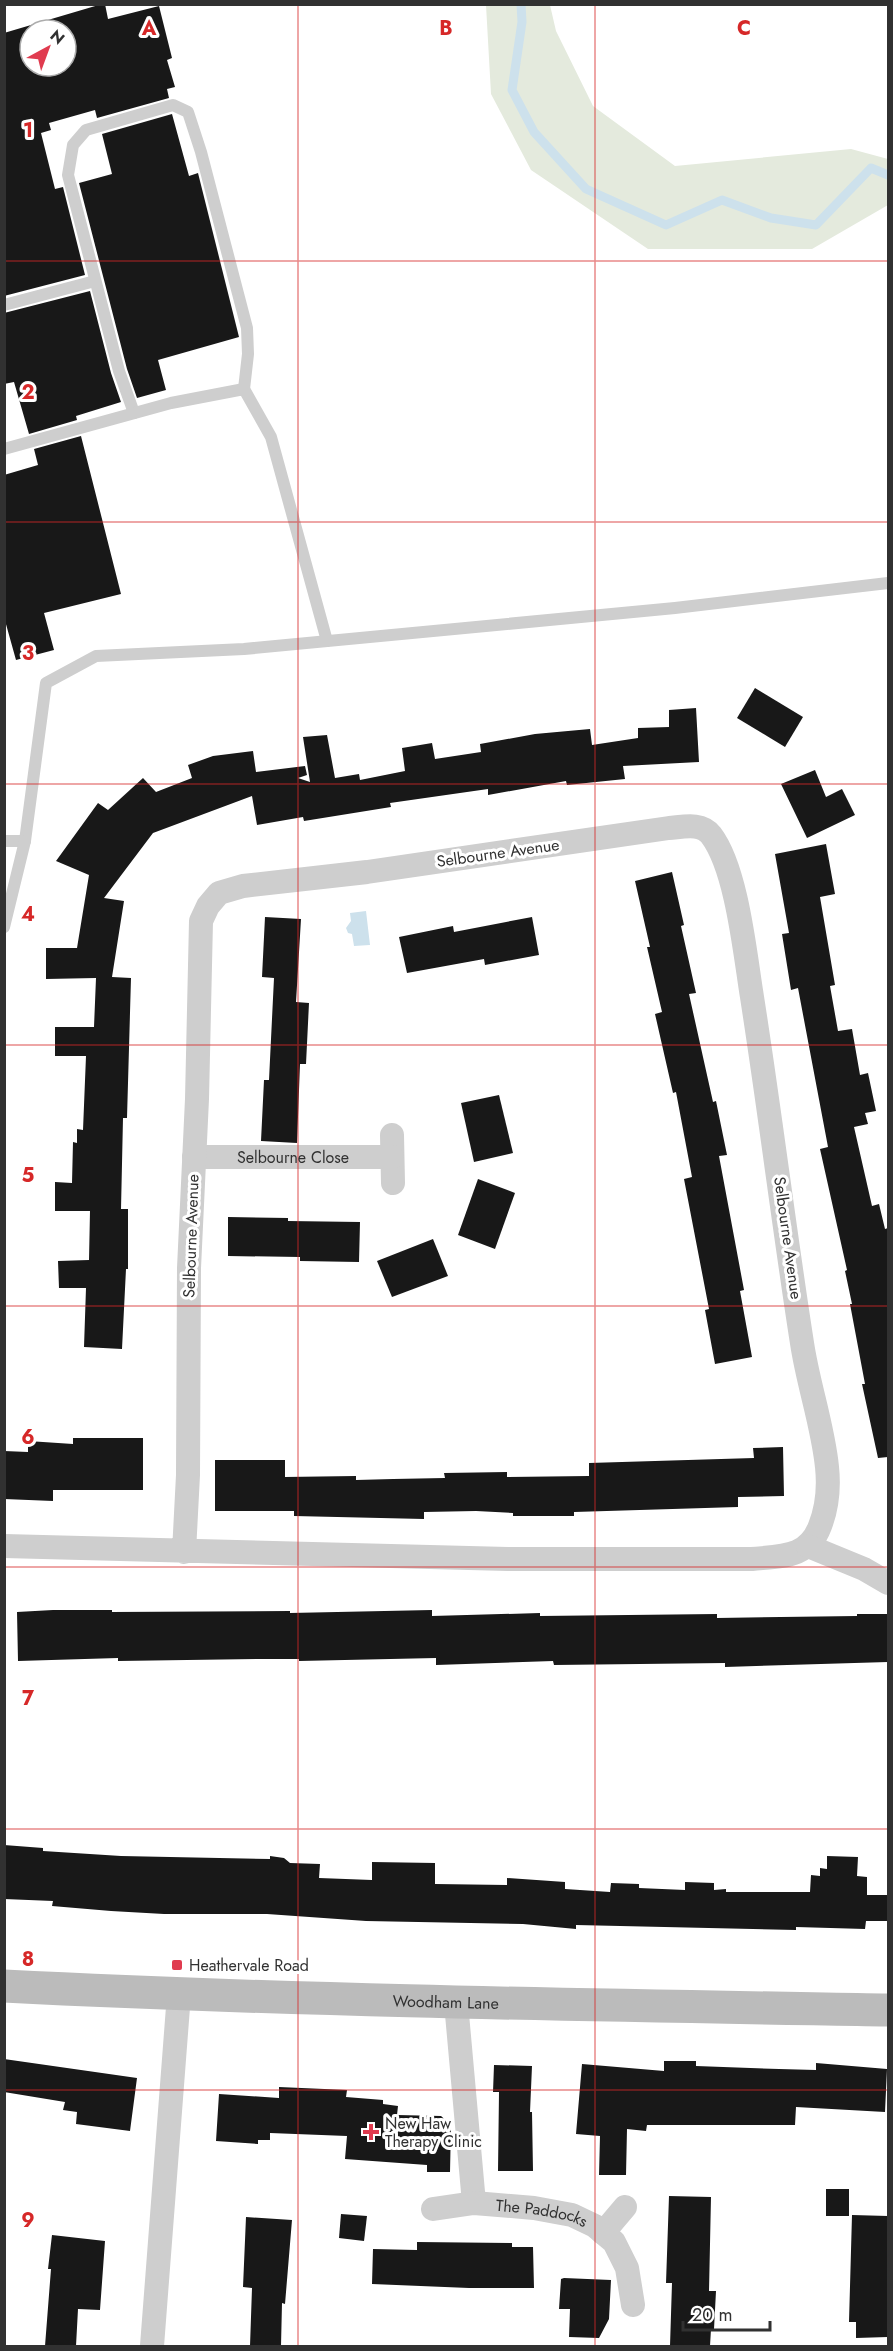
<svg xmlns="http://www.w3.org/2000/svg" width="893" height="2351" font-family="Jost,sans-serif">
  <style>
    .green { fill: #e4eadd }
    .water { fill: #cde1ec }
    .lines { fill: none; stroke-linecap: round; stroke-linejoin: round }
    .stream { stroke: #cde1ec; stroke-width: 9 }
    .building { fill: #181818; fill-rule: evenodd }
    .lane { stroke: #cecece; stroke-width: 12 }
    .street { stroke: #cecece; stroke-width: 24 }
    .secondary { stroke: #bbb; stroke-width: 33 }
    .grid { fill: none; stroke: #d62828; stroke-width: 1.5; stroke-opacity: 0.55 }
    .poi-dot { fill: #e03b4f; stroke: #fff; stroke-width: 2 }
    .labels { text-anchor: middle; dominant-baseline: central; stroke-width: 6; stroke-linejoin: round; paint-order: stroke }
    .street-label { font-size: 16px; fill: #313131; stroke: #fff }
    .poi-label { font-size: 16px; fill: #313131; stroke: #fff; text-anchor: start }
    .grid-label { font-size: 20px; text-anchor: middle; font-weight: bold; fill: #d62828; stroke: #fff; stroke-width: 6; stroke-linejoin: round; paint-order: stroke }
  </style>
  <rect width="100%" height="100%" fill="#fff"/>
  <!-- green -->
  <polygon class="green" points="486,5 550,5 556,31 593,106 675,166 851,149 888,159 888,205 812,249 648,249 531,170 491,94"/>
  <!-- water -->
  <polygon class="water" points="366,911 370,945 354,946 352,934 348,933 346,928 351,921 350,913"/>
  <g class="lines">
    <!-- stream -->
    <polyline class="stream" points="521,4 522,22 512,90 534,132 586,189 666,225 722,200 771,218 816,225 871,168 888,175"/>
  </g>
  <!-- building -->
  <g class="building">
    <path d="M 102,4 L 105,4 L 108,19 L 159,6 L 172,58 L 167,60 L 175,87 L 167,89 L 169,98 L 97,118 L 95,110 L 49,123 L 51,130 L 41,133 L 55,189 L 63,187 L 85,275 L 4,296 L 4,33 ZM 30,30 L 66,30 L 66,66 L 30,66 Z"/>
    <polygon points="172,114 189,176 198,173 239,337 158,360 166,390 137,398 127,369 79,183 112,174 102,134"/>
    <polygon points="90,291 111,373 121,402 76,416 77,420 29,434 14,382 4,384 4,313"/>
    <polygon points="81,436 121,594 44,613 54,650 16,660 4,617 4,475 38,465 34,449"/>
    <polygon points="755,688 803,717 785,747 737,718"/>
    <polygon points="696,708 699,762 623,766 625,779 567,785 566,781 488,795 488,789 390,803 391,807 304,821 303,817 257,825 252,796 153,833 104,898 124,901 112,977 131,978 127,1118 123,1118 121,1209 128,1209 128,1269 126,1269 122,1349 84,1347 86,1288 59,1288 58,1261 89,1260 90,1211 55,1211 55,1182 72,1183 73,1142 77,1143 77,1129 83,1130 86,1056 55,1056 55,1027 94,1027 96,978 46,979 46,948 77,948 89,875 56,861 98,803 108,810 143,778 156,792 192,778 188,765 213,756 253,751 256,772 305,766 307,775 298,778 310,782 303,737 327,735 335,778 359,774 360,780 405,771 402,748 432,743 435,759 481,752 480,744 535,734 590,729 592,745 638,738 638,728 669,727 669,710"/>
    <polygon points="815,770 826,797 842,789 855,815 807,838 781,784"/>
    <polygon points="826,844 835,894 820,897 835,985 830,986 838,1031 852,1029 860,1075 868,1073 876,1111 865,1113 868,1124 854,1127 872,1206 879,1204 885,1229 888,1228 888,1457 878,1458 862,1384 865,1384 850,1304 852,1304 845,1271 847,1270 820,1149 828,1147 798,988 791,990 782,934 789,933 775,854"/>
    <polygon points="672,872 684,925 681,926 696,993 689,994 713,1102 716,1101 727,1155 719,1156 744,1290 740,1291 752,1357 715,1364 705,1310 709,1309 684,1179 692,1177 676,1092 673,1093 655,1014 662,1012 647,947 650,947 635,881"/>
    <polygon points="265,917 301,919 296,1002 309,1003 306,1064 300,1064 297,1143 261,1141 264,1080 269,1080 274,978 262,977"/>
    <polygon points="532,917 539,955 485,965 484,959 407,973 399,937 453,926 454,932"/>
    <polygon points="499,1095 513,1153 474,1162 461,1103"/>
    <polygon points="478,1179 515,1193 495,1249 458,1235"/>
    <polygon points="228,1217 288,1218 288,1221 360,1222 359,1262 300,1261 300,1257 228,1256"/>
    <polygon points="433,1239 448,1276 392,1297 377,1261"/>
    <polygon points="73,1438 143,1438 143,1490 53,1490 53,1501 4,1499 4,1451 28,1452 28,1441 73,1444"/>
    <polygon points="783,1447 784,1496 738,1497 738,1507 574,1512 574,1516 513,1516 513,1513 476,1511 424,1512 424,1519 294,1516 294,1511 215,1511 215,1460 285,1460 285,1477 356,1476 356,1480 393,1479 445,1478 444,1473 507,1472 507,1477 589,1476 589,1463 754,1458 753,1448"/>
    <polygon points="53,1610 112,1610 112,1612 290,1611 290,1613 432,1610 432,1616 540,1613 540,1616 717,1614 717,1618 857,1616 857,1614 887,1614 888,1662 725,1667 725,1663 554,1665 553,1661 436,1665 436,1658 299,1661 299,1659 261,1659 118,1661 118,1658 18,1661 17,1612"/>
    <polygon points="4,1845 43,1848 43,1851 121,1856 270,1859 270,1856 284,1858 290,1863 320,1864 319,1878 372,1880 372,1862 435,1863 435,1884 507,1885 507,1878 565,1882 565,1889 610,1892 611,1883 639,1884 639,1888 685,1890 685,1882 714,1883 714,1890 726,1889 726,1892 810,1892 811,1875 820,1876 820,1868 827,1869 827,1856 858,1857 857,1876 867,1877 867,1895 888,1895 888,1921 866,1921 865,1929 796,1927 796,1930 576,1925 576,1929 523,1924 366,1921 267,1914 164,1914 111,1911 52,1906 53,1901 4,1899"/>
    <polygon points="4,2059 137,2078 130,2131 76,2124 77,2112 63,2110 65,2102 4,2092"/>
    <polygon points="664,2061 696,2061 696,2066 779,2069 816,2070 816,2063 887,2069 885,2112 796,2107 795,2125 647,2125 646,2131 627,2129 626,2175 599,2175 600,2136 576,2134 582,2064 664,2071"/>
    <polygon points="494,2065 532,2066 530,2112 532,2112 533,2171 498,2171 499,2092 493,2092"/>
    <polygon points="279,2087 347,2090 346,2097 383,2100 383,2104 398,2106 397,2115 441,2116 451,2125 450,2172 427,2172 427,2165 345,2159 347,2136 270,2133 270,2140 258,2140 258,2144 216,2141 219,2094 279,2098"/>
    <rect x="826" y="2189" width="23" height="27"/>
    <polygon points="669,2196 711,2197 709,2291 716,2291 714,2329 711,2329 710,2346 670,2346 672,2283 666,2283"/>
    <polygon points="341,2214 367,2216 364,2241 339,2238"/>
    <polygon points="852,2215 888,2216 888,2337 856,2338 856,2322 849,2322"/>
    <polygon points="246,2217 292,2220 285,2304 282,2303 281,2346 250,2346 252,2288 243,2287"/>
    <polygon points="52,2235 105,2241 100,2310 78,2309 76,2346 45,2346 51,2269 48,2269"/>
    <polygon points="417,2242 512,2243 512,2247 533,2247 534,2288 469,2288 372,2284 373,2249 417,2250"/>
    <polygon points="564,2278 611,2280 609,2319 599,2338 569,2337 570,2309 559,2309 561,2279"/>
  </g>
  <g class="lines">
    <!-- lane -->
    <g class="lane">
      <polyline points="4,305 95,281"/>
      <polyline points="134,413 119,371 68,175 73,145 86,130 173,105 188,112 201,152 247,328 248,354 244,389"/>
      <polyline points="4,449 171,403 244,389 271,437 327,641"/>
      <polyline points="4,841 25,841 46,683 96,656 244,649 675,608 888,583"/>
      <polyline points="4,927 25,841"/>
    </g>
    <!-- street -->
    <g class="street">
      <polyline points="392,1135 393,1183"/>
      <path id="s1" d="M 194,1157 L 392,1157"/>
      <path d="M 4,1546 L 508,1559 L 752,1559 C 782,1556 808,1558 820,1526 C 827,1508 829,1486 827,1467 C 823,1426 808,1384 802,1343 C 784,1228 770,1112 752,997 C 745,954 737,869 711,835 C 701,822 683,827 669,828 L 367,872 L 243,886 L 219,893 L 208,906 L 201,921 L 197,1099 L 189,1268 L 188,1475 L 184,1552"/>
      <polyline points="808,1546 864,1569 888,1583"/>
      <polyline points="456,2003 474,2203"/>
      <path id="s2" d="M 433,2209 L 474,2203 L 534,2208 L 572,2215 L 595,2226 L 614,2242 L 627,2268 L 633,2305"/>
      <polyline points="603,2233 625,2207"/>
      <polyline points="152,2346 179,1994"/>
    </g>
    <!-- secondary -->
    <path class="secondary" id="s3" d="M 4,1986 C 299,2001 594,2005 888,2010"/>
  </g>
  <!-- grid -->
  <path class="grid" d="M 298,4 L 298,2346M 595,4 L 595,2346M 4,261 L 888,261M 4,522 L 888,522M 4,784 L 888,784M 4,1045 L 888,1045M 4,1306 L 888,1306M 4,1567 L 888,1567M 4,1829 L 888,1829M 4,2090 L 888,2090"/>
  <!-- markers -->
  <g class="poi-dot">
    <rect x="171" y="1959" width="12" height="12" rx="3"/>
    <path d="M368 2123h6v6h6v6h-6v6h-6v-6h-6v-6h6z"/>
  </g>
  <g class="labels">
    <!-- street labels -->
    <g class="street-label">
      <text transform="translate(498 853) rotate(-8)">Selbourne Avenue</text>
      <text stroke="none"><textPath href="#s1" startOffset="99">Selbourne Close</textPath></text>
      <text transform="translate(191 1236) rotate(-88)">Selbourne Avenue</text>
      <text transform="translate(788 1238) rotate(82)">Selbourne Avenue</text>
      <text stroke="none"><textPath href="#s3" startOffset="442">Woodham Lane</textPath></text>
      <text stroke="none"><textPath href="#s2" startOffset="110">The Paddocks</textPath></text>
    </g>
    <!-- poi labels -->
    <g class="poi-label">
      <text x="189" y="1965">Heathervale Road</text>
      <text x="385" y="2123">New Haw<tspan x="385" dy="18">Therapy Clinic</tspan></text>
    </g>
  </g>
  <g class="grid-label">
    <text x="149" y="35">A</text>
    <text x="446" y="35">B</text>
    <text x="744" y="35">C</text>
    <text x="28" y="137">1</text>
    <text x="28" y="399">2</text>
    <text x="28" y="660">3</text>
    <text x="28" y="921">4</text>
    <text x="28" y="1182">5</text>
    <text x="28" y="1444">6</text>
    <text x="28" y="1705">7</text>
    <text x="28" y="1966">8</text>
    <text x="28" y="2227">9</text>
  </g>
  <!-- border -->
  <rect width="893" height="2351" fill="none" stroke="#313131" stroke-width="12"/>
  <!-- north arrow -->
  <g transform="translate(48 48) rotate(41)"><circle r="28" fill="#ffffff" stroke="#adadad" stroke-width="1.5"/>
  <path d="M0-4.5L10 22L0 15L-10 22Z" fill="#e03b4f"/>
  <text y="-9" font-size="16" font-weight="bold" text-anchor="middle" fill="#313131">N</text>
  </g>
  <!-- scale -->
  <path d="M683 2321v9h87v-9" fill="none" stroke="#313131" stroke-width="3"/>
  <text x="692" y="2321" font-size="18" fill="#313131" stroke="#ffffff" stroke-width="4.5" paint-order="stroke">20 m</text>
</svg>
